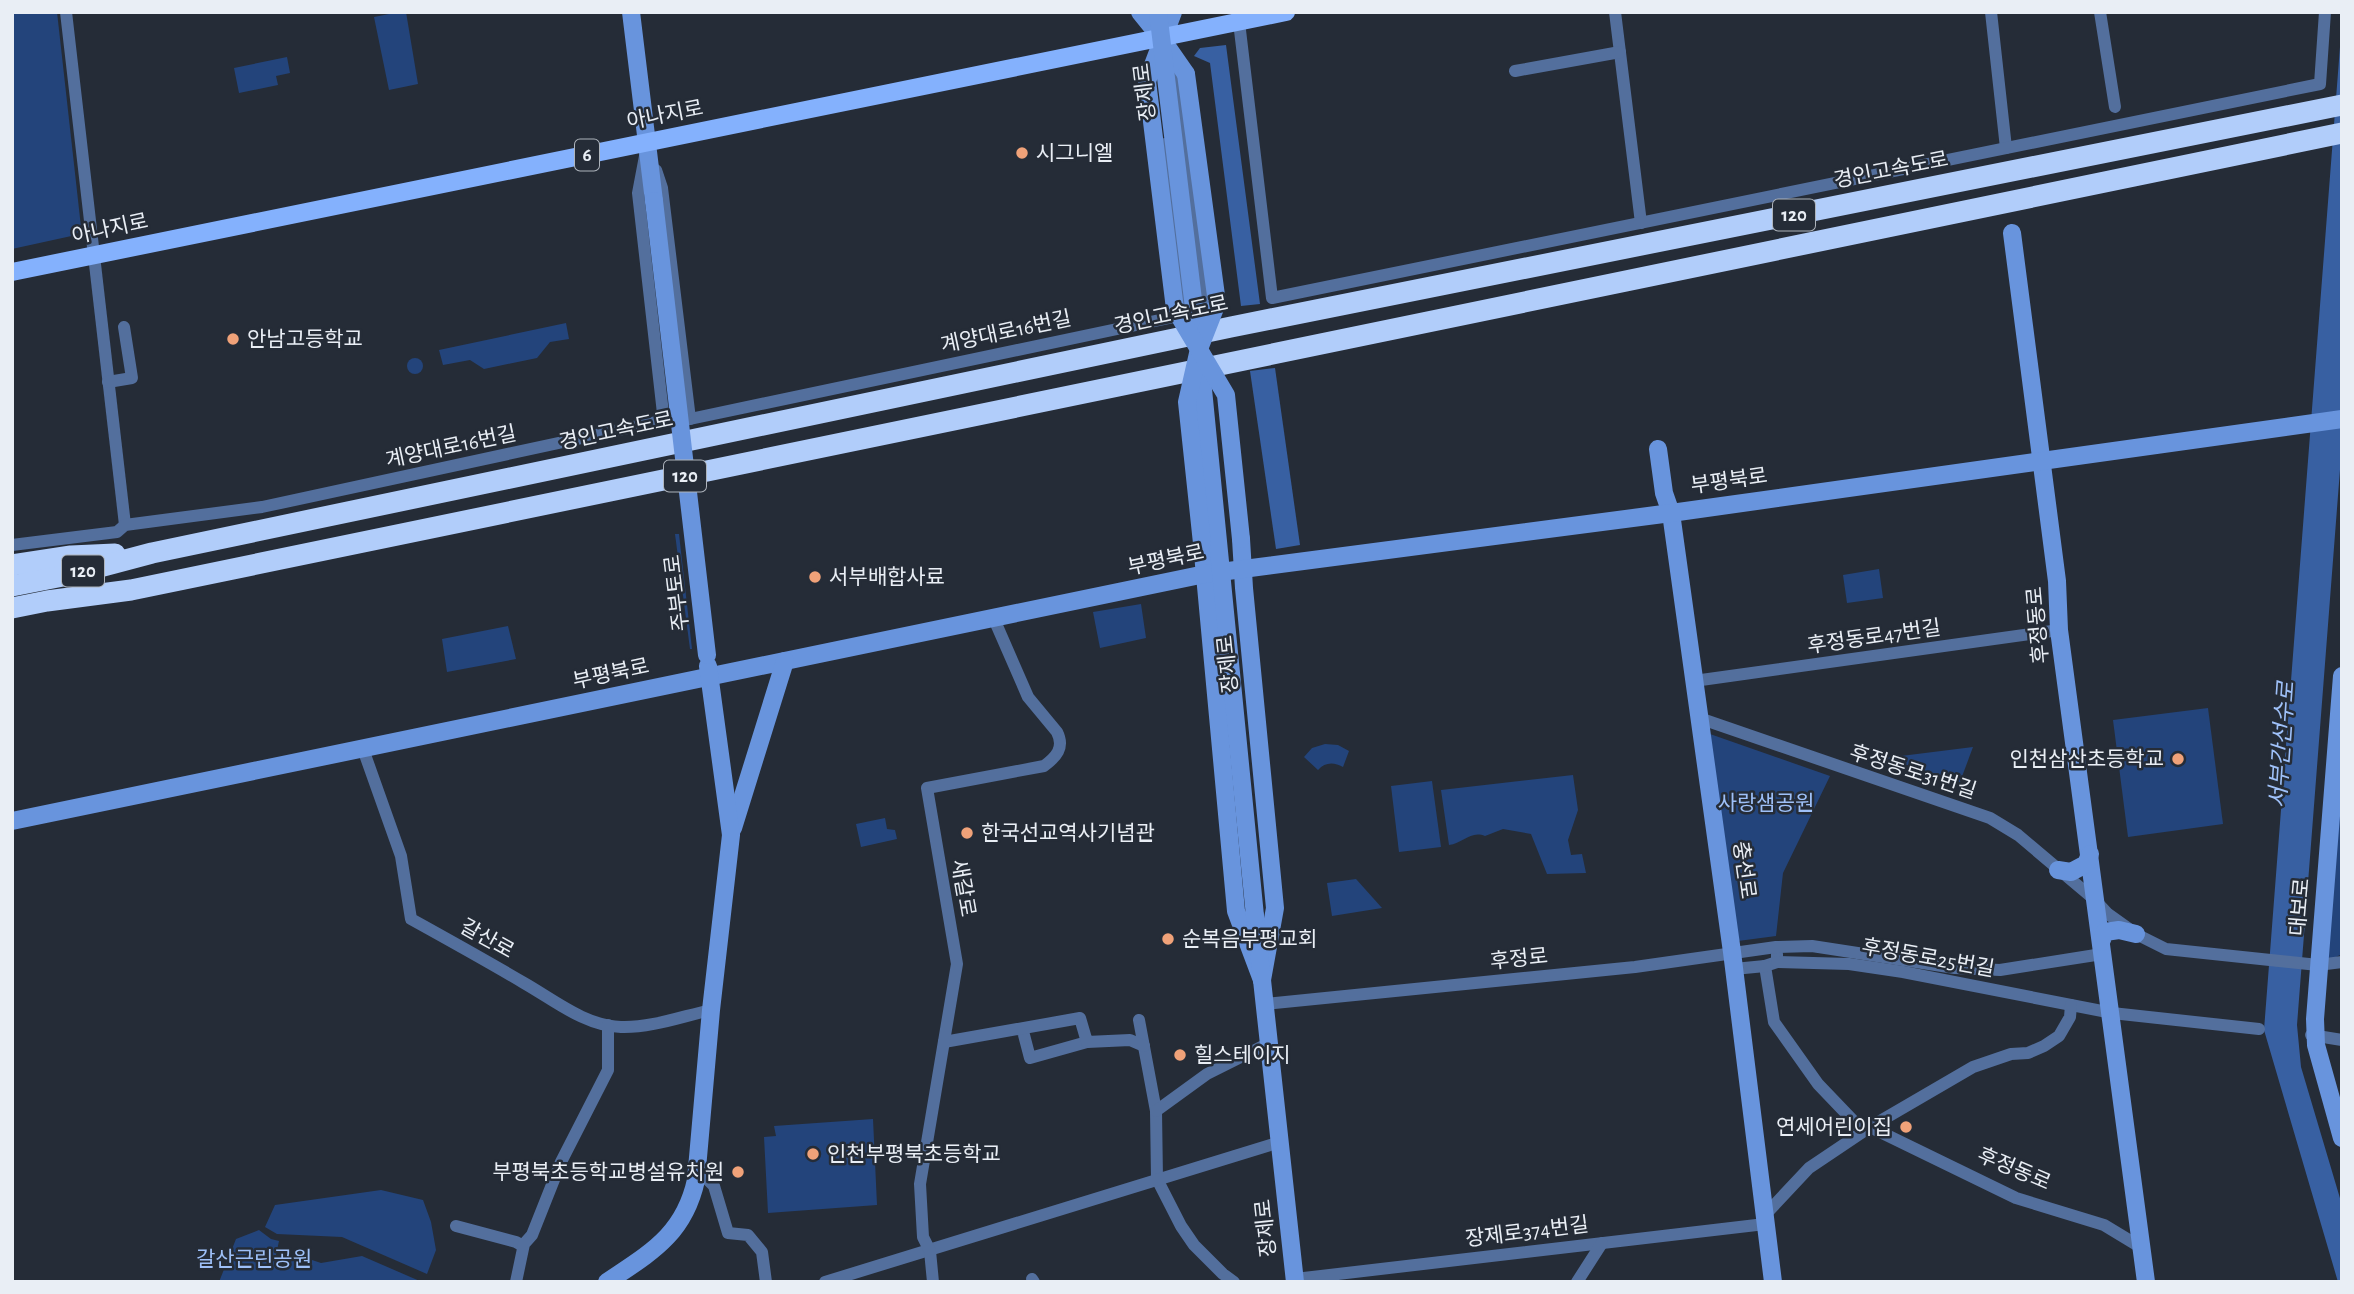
<svg xmlns="http://www.w3.org/2000/svg" width="2354" height="1294" font-family="'Alegreya Sans','Noto Sans KR',sans-serif">
  <style>
    .green { fill: #23447b }
    .water { fill: #3860a2 }
    .lines { fill: none; stroke-linecap: round; stroke-linejoin: round }
    .street { stroke: #536f9d; stroke-width: 12 }
    .secondary { stroke: #6894dd; stroke-width: 18 }
    .primary { stroke: #84b1fd; stroke-width: 18 }
    .highway { stroke: #b1cdfa; stroke-width: 21 }
    .secondary-bridge { stroke: #6894dd; stroke-width: 18 }
    .poi-dot { fill: #f0a279; stroke: #252c37; stroke-width: 2.5 }
    .labels { text-anchor: middle; dominant-baseline: central; stroke-width: 5; stroke-linejoin: round; paint-order: stroke }
    .shield { fill: #252c37; stroke: #aeb4bc; stroke-width: 2 }
    .shield-label { font-size: 19px; font-weight: bold; fill: #e9eef5 }
    .street-label { font-size: 21px; fill: #e9eef5; stroke: #252c37 }
    .poi-label { font-size: 21px; fill: #e9eef5; stroke: #252c37; text-anchor: start }
    .park-label { font-size: 21px; fill: #9ec0f8; stroke: #252c37 }
    .water-label { font-size: 23px; font-style: italic; fill: #9fc1f9; stroke: #252c37 }
  </style>
  <rect width="100%" height="100%" fill="#252c37"/>
  <!-- green -->
  <g class="green">
    <polygon points="12,12 57,12 81,227 76,235 12,249"/>
    <polygon points="399,12 406,12 418,84 389,90 374,17"/>
    <polygon points="287,57 290,73 276,76 278,85 239,93 234,68"/>
    <polygon points="566,323 569,339 550,342 537,358 484,369 470,360 443,365 439,350"/>
    <circle cx="415" cy="366" r="8"/>
    <polygon points="675,534 679,534 692,649 690,649"/>
    <polygon points="1879,569 1883,598 1847,603 1843,575"/>
    <polygon points="1141,604 1146,638 1100,648 1093,612"/>
    <polygon points="508,626 516,659 447,672 442,639"/>
    <polygon points="2208,708 2223,824 2128,837 2113,720"/>
    <polygon points="1710,734 1830,776 1783,873 1776,936 1738,941"/>
    <path d="M 1325,744 L 1338,745 L 1349,751 L 1343,767 C 1334,762 1325,762 1318,770 L 1304,757 L 1312,748 Z"/>
    <polygon points="1973,747 1960,782 1885,758"/>
    <polygon points="2342,747 2342,954 2332,959 2321,954"/>
    <path d="M 1573,775 L 1578,810 L 1568,840 L 1571,855 L 1582,854 L 1586,873 L 1547,874 L 1531,834 L 1503,829 L 1485,836 C 1471,830 1463,843 1449,845 L 1441,790 Z"/>
    <polygon points="1432,781 1441,847 1399,852 1391,786"/>
    <polygon points="885,818 887,829 895,830 897,839 861,847 856,824"/>
    <polygon points="1356,879 1382,908 1332,916 1327,883"/>
    <polygon points="873,1119 877,1205 768,1213 764,1137 776,1136 774,1126"/>
    <polygon points="381,1190 423,1200 431,1222 436,1250 427,1274 342,1237 277,1234 265,1227 275,1205"/>
    <polygon points="259,1230 271,1239 279,1241 276,1255 297,1255 321,1263 362,1256 422,1282 219,1282 236,1239"/>
  </g>
  <!-- water -->
  <g class="water">
    <polygon points="2342,21 2342,444 2297,1025 2301,1067 2342,1205 2342,1282 2338,1282 2264,1030"/>
    <polygon points="1226,45 1260,304 1241,306 1210,63 1194,56 1200,48"/>
    <polygon points="1275,368 1300,545 1276,549 1250,371"/>
  </g>
  <g class="lines">
    <!-- street -->
    <g class="street">
      <polyline points="66,12 125,525"/>
      <polyline points="1615,12 1641,223"/>
      <polyline points="1991,12 2006,148"/>
      <polyline points="2100,12 2115,107"/>
      <polyline points="1239,22 1272,298 2320,84 2325,12"/>
      <polyline points="1515,71 1620,52"/>
      <polyline points="1165,144 1185,314"/>
      <polyline points="645,156 638,193 664,422"/>
      <polyline points="656,170 662,188 690,419"/>
      <polyline points="108,382 132,378 124,327"/>
      <polyline points="12,545 117,532 125,525 262,507 656,422 690,419 1207,310 1175,75 1169,59"/>
      <polyline points="1694,681 2059,630"/>
      <polyline points="1699,718 1990,818 2018,835 2095,900 2108,914 2136,934 2166,949 2318,965 2342,962"/>
      <path d="M 363,749 L 401,856 L 411,919 C 449,940 487,961 524,983 C 554,1000 585,1026 621,1027 C 651,1028 683,1016 711,1010"/>
      <polyline points="1777,954 1777,962 1765,966 1774,1022 1818,1084 1863,1131"/>
      <polyline points="1777,962 1849,964 1903,972 2112,1013 2259,1029"/>
      <polyline points="1734,969 1765,966"/>
      <polyline points="1265,1004 1635,967 1776,947 1812,946 1955,968 2000,970 2102,954"/>
      <polyline points="1139,1020 1156,1111 1157,1179 1181,1226 1194,1245 1223,1274 1234,1282"/>
      <polyline points="1024,1035 1030,1058 1087,1042"/>
      <polyline points="2311,1035 2342,1040"/>
      <polyline points="944,1042 1080,1018 1087,1042 1130,1040 1144,1046"/>
      <polyline points="1156,1111 1207,1074 1269,1043"/>
      <polyline points="1870,1127 2016,1198 2104,1225 2142,1248"/>
      <polyline points="697,1169 714,1186 728,1233 748,1235 762,1252 766,1282"/>
      <polyline points="1764,1216 1809,1168 1870,1127 1973,1067 2011,1054 2028,1053 2044,1046 2059,1036 2070,1017 2071,1005"/>
      <polyline points="456,1226 516,1242 523,1246"/>
      <polyline points="1032,1279 1034,1282"/>
      <polyline points="1295,1279 1765,1224"/>
      <polyline points="516,1282 524,1244 532,1235 561,1162 608,1070 608,1025"/>
      <polyline points="825,1282 1280,1142"/>
      <path d="M 933,1282 L 930,1251 L 923,1237 L 920,1184 L 957,964 L 927,788 L 1044,766 C 1056,757 1065,748 1057,732 L 1028,697 L 994,619"/>
      <polyline points="1577,1282 1602,1243"/>
    </g>
    <!-- secondary -->
    <g class="secondary">
      <polyline points="631,12 654,201"/>
      <polyline points="1140,12 1161,38 1186,74"/>
      <polyline points="1147,81 1173,12"/>
      <polyline points="2012,233 2057,581 2059,630 2146,1282"/>
      <polyline points="1658,449 1664,493 1671,513 1732,952 1773,1282"/>
      <polyline points="1241,539 1244,588 1275,908 1262,980"/>
      <polyline points="1202,543 1236,911 1262,980"/>
      <polyline points="2342,676 2315,1019 2316,1045 2342,1138"/>
      <polyline points="12,821 1205,574 1671,513 2342,419"/>
      <polyline points="733,828 785,661"/>
      <polyline points="2058,870 2071,872 2086,864 2090,854"/>
      <polyline points="1255,916 1295,1282"/>
      <polyline points="2101,942 2105,932 2119,930 2136,934"/>
      <path d="M 607,1282 C 650,1253 684,1235 696,1180 L 711,1010 L 731,835 L 708,666"/>
    </g>
    <!-- primary -->
    <polyline class="primary" points="12,272 1286,12"/>
    <!-- highway -->
    <g class="highway">
      <polyline points="12,565 71,556 115,554"/>
      <polyline points="12,586 73,574 152,553 1231,327 2342,105"/>
      <polyline points="12,608 47,601 131,590 2342,133"/>
    </g>
    <!-- secondary-bridge -->
    <g class="secondary-bridge">
      <polyline points="1158,12 1199,349 1255,916"/>
      <polyline points="1186,74 1217,303 1199,349 1187,402 1202,543"/>
      <polyline points="1147,81 1175,309 1226,395 1241,539"/>
      <polyline points="654,201 707,655"/>
    </g>
  </g>
  <!-- markers -->
  <g class="poi-dot">
    <circle cx="1022" cy="153" r="7"/>
    <circle cx="233" cy="339" r="7"/>
    <circle cx="815" cy="577" r="7"/>
    <circle cx="2178" cy="759" r="7"/>
    <circle cx="967" cy="833" r="7"/>
    <circle cx="1168" cy="939" r="7"/>
    <circle cx="1180" cy="1055" r="7"/>
    <circle cx="1906" cy="1127" r="7"/>
    <circle cx="813" cy="1154" r="7"/>
    <circle cx="738" cy="1172" r="7"/>
  </g>
  <g class="labels">
    <!-- shield labels -->
    <g class="shield">
      <rect x="575" y="139.5" width="24" height="31" rx="5"/>
      <rect x="1773" y="199.5" width="42" height="31" rx="5"/>
      <rect x="664" y="460.5" width="42" height="31" rx="5"/>
      <rect x="62" y="555.5" width="42" height="31" rx="5"/>
    </g>
    <g class="shield-label">
      <text x="587" y="155">6</text>
      <text x="1794" y="215">120</text>
      <text x="685" y="476">120</text>
      <text x="83" y="571">120</text>
    </g>
    <!-- street labels -->
    <g class="street-label">
      <text transform="translate(1145 92) rotate(-97)">장제로</text>
      <text transform="translate(665 115) rotate(-11)">아나지로</text>
      <text transform="translate(1891 170) rotate(-11)">경인고속도로</text>
      <text transform="translate(110 229) rotate(-12)">아나지로</text>
      <text transform="translate(1171 315) rotate(-12)">경인고속도로</text>
      <text transform="translate(1006 332) rotate(-12)">계양대로16번길</text>
      <text transform="translate(616 431) rotate(-12)">경인고속도로</text>
      <text transform="translate(451 447) rotate(-12)">계양대로16번길</text>
      <text transform="translate(1729 481) rotate(-8)">부평북로</text>
      <text transform="translate(1166 560) rotate(-12)">부평북로</text>
      <text transform="translate(677 593) rotate(-97)">주부토로</text>
      <text transform="translate(2038 625) rotate(-95)">후정동로</text>
      <text transform="translate(1874 637) rotate(-8)">후정동로47번길</text>
      <text transform="translate(1228 664) rotate(-96)">장제로</text>
      <text transform="translate(611 674) rotate(-12)">부평북로</text>
      <text transform="translate(1913 772) rotate(18)">후정동로31번길</text>
      <text transform="translate(1744 870) rotate(82)">충선로</text>
      <text transform="translate(963 888) rotate(80)">새갈로</text>
      <text transform="translate(2300 907) rotate(-85)">대보로</text>
      <text transform="translate(487 939) rotate(29)">갈산로</text>
      <text transform="translate(1928 958) rotate(10)">후정동로25번길</text>
      <text transform="translate(1519 959) rotate(-6)">후정로</text>
      <text transform="translate(2014 1169) rotate(23)">후정동로</text>
      <text transform="translate(1266 1228) rotate(-96)">장제로</text>
      <text transform="translate(1527 1232) rotate(-7)">장제로374번길</text>
    </g>
    <!-- poi labels -->
    <g class="poi-label">
      <text x="1036" y="153">시그니엘</text>
      <text x="247" y="339">안남고등학교</text>
      <text x="829" y="577">서부배합사료</text>
      <text x="2164" y="759" text-anchor="end">인천삼산초등학교</text>
      <text x="981" y="833">한국선교역사기념관</text>
      <text x="1182" y="939">순복음부평교회</text>
      <text x="1194" y="1055">힐스테이지</text>
      <text x="1892" y="1127" text-anchor="end">연세어린이집</text>
      <text x="827" y="1154">인천부평북초등학교</text>
      <text x="724" y="1172" text-anchor="end">부평북초등학교병설유치원</text>
    </g>
    <!-- park labels -->
    <g class="park-label">
      <text x="1766" y="803">사랑샘공원</text>
      <text x="254" y="1259">갈산근린공원</text>
    </g>
    <!-- water labels -->
    <g class="water-label">
      <text transform="translate(2283 745) rotate(-86)">서부간선수로</text>
    </g>
  </g>
  <!-- border -->
  <rect width="2354" height="1294" fill="none" stroke="#e9eef5" stroke-width="28"/>
</svg>
